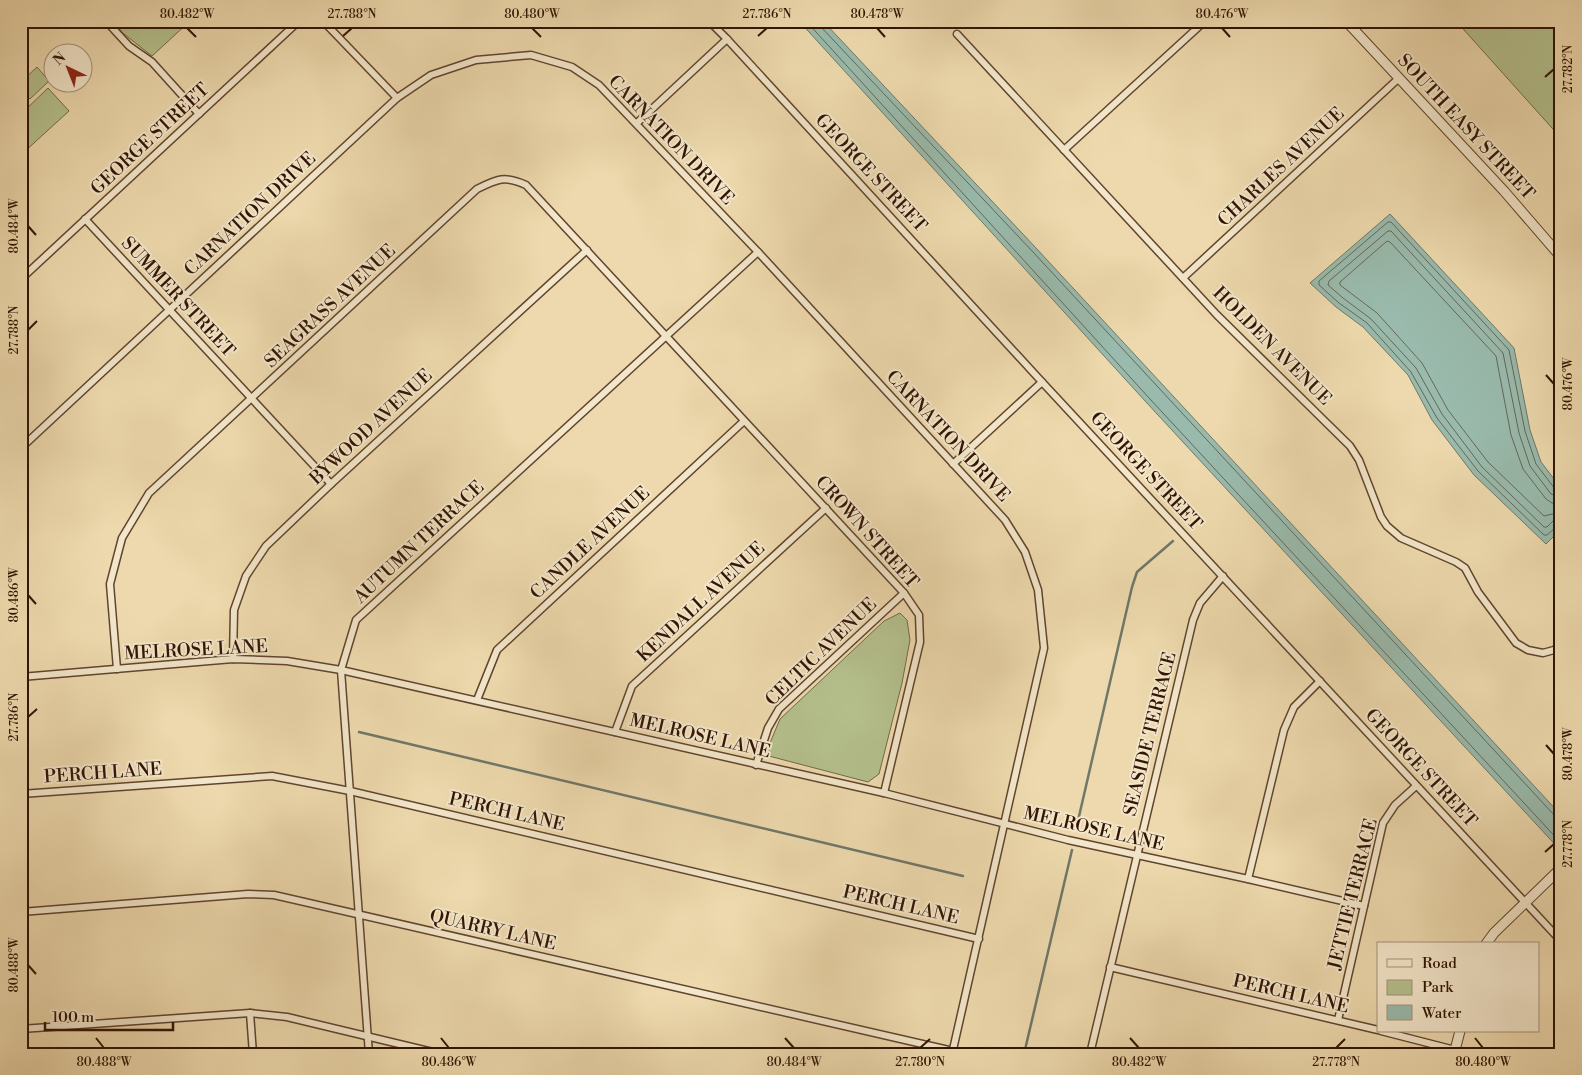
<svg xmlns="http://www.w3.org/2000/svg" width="1582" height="1075" font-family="'Libre Bodoni',serif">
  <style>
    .green { fill: #b4c08d; stroke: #726a48 }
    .water { fill: #99baac; stroke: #6f7869 }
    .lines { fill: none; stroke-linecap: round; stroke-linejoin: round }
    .shore { stroke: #656758; stroke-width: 1 }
    .stream { stroke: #6f7869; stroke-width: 2.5 }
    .minor-casing { stroke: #60452e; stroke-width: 9 }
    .tertiary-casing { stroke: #60452e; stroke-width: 11 }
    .minor { stroke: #f3e6ca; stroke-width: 6 }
    .tertiary { stroke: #f3e6ca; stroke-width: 9 }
    .ticks { fill: none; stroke: #311404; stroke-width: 2 }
    .labels { text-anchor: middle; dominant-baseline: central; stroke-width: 4; stroke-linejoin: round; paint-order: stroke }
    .street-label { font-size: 18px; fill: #311404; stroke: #f3e6ca }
    .neatline { fill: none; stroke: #311404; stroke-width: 2 }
    .ticks-label { font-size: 12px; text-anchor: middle; fill: #311404 }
  </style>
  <rect width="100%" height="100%" fill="#edd9ad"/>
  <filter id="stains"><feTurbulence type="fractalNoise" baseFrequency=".004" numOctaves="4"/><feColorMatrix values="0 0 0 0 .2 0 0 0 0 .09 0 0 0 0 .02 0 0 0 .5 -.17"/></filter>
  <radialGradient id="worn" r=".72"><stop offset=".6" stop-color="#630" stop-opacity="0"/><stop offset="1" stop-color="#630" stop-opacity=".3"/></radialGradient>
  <!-- green -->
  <g class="green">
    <polygon points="112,21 190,21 152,56 124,34"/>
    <polygon points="1456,21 1561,21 1561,138"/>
    <polygon points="37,67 49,81 30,99 21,90 21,82"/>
    <polygon points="48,88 69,111 23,153 21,151 21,114"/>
    <polygon points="900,613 907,620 910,640 902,683 879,774 868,782 765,755 780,719 884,621"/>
  </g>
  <!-- water -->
  <g class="water">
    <polygon points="799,21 823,21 1036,248 1561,815 1561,851 1146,402"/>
    <polygon points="1390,214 1514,348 1530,430 1541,462 1561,488 1561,529 1546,544 1474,475 1432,420 1408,375 1363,327 1336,307 1310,283"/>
  </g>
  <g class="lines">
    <!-- shore -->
    <g class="shore">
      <polyline points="806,21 1150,399 1561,843"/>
      <polyline points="819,21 821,27 1033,252 1555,816 1561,818"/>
      <polyline points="1561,491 1555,489 1536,464 1525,431 1509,350 1391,222 1388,222 1319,281 1319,285 1339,303 1367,323 1411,372 1437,418 1478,471 1544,535 1547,535 1556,527 1561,526"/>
      <polyline points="1561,497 1551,494 1530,466 1519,433 1503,353 1391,231 1388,231 1329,281 1328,285 1343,298 1371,319 1416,368 1442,414 1482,467 1544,527 1547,527 1554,520 1561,519"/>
      <polyline points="1561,505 1552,503 1546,499 1523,469 1511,435 1496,356 1390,242 1387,241 1340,282 1340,285 1377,313 1422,363 1448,410 1488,462 1544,516 1561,512"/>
    </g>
    <!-- stream -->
    <g class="stream">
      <polyline points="359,732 963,876"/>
      <polyline points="1077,825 1132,587 1137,572 1173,541"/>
      <polyline points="1024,1054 1072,850"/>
    </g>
    <defs>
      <g id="minor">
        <polyline points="106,21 129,46 152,62 199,114"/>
        <polyline points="323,21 397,98"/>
        <polyline points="709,21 727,39 1042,382 1561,941"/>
        <polyline points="957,34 1217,315 1350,446 1359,460 1381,517 1387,526 1401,538 1456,562 1465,568 1478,592 1516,643 1528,650 1543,653 1554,650 1561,646"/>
        <polyline points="637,123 727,39"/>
        <polyline points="1064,150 1205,21"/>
        <polyline points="85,219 331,484"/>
        <polyline points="1183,278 1399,78"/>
        <polyline points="21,279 299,21"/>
        <polyline points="21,448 397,98 431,75 476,60 531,55 572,67 599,85 758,252 1005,520 1025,552 1038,590 1044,648 952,1054"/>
        <polyline points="953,464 1042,382"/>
        <polyline points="233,659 234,610 246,576 266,546 331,484 587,250"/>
        <path d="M 117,669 L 110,584 L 122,538 L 149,493 L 477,189 C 497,179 505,175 526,185 L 904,593 L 919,615 L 920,642 L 884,793"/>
        <polyline points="21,677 233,659 287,661 341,670 884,793 1068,840 1248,879 1364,906"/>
        <polyline points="477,700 497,650 744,421"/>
        <polyline points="615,732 632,686 826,508"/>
        <polyline points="756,765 768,728 779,709 904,593"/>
        <polyline points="21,794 272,776 350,791 979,939"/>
        <polyline points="1248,879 1284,730 1294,707 1320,681"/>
        <polyline points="21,912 248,894 274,895 953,1051"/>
        <polyline points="1110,967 1378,1030"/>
        <polyline points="21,1010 25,1054"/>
        <polyline points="250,1013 253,1054"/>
        <polyline points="1338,1020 1383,823 1395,805 1416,786"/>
        <polyline points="21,1029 250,1013 287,1017 441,1054"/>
        <polyline points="1381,1031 1455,1050"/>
        <polyline points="369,1054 341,670 356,620 758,252"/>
        <polyline points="1090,1054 1193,620 1200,603 1223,576"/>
      </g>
      <g id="tertiary">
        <polyline points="1346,21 1504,191 1561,257"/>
        <polyline points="1486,944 1494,933 1561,868"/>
        <polyline points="1454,1054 1460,1031"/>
      </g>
    </defs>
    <!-- minor casing -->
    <use href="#minor" class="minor-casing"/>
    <!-- tertiary casing -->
    <use href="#tertiary" class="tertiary-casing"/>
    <!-- minor -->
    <use href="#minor" class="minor"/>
    <!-- tertiary -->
    <use href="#tertiary" class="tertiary"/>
  </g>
  <!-- ticks -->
  <path class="ticks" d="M 187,28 L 196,37M 532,28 L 541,37M 877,28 L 885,37M 1222,28 L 1230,37M 343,36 L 352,28M 758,36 L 767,28M 1545,77 L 1554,69M 28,226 L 36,235M 28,330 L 37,321M 1546,375 L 1554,384M 28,595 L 36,604M 28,717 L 37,709M 1546,745 L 1554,754M 1545,852 L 1554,844M 28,965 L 36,974M 96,1038 L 104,1048M 441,1038 L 449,1048M 785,1038 L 794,1048M 1130,1038 L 1139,1048M 1475,1038 L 1483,1048M 920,1048 L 930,1039M 1336,1048 L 1345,1039"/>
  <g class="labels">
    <!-- street labels -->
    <g class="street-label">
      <text transform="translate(1466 127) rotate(47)">SOUTH EASY STREET</text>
      <text transform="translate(150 139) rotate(-43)">GEORGE STREET</text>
      <text transform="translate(671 140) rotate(46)">CARNATION DRIVE</text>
      <text transform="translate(1281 167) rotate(-43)">CHARLES AVENUE</text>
      <text transform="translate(871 173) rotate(47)">GEORGE STREET</text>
      <text transform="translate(250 214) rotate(-43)">CARNATION DRIVE</text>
      <text transform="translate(178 297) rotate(47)">SUMMER STREET</text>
      <text transform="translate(330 306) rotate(-43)">SEAGRASS AVENUE</text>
      <text transform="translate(1272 346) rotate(45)">HOLDEN AVENUE</text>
      <text transform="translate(371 427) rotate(-43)">BYWOOD AVENUE</text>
      <text transform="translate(948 436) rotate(47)">CARNATION DRIVE</text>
      <text transform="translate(1146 471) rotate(47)">GEORGE STREET</text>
      <text transform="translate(867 532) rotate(48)">CROWN STREET</text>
      <text transform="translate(419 542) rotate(-43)">AUTUMN TERRACE</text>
      <text transform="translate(590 543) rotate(-43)">CANDLE AVENUE</text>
      <text transform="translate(701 602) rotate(-43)">KENDALL AVENUE</text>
      <text transform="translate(196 650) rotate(-3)">MELROSE LANE</text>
      <text transform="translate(821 652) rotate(-44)">CELTIC AVENUE</text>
      <text transform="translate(1150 734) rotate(-76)">SEASIDE TERRACE</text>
      <text transform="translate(700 736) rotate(13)">MELROSE LANE</text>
      <text transform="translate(1421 768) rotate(47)">GEORGE STREET</text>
      <text transform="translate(103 773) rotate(-4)">PERCH LANE</text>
      <text transform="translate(507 812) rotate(13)">PERCH LANE</text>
      <text transform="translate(1094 829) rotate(13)">MELROSE LANE</text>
      <text transform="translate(1353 894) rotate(-76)">JETTIE TERRACE</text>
      <text transform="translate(901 905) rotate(13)">PERCH LANE</text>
      <text transform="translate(493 930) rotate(13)">QUARRY LANE</text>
      <text transform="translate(1291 994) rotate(13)">PERCH LANE</text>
    </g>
  </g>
  <!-- margin -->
  <rect width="1582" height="1075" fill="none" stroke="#edd9ad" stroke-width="55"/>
  <!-- legend -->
  <rect x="1377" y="942" width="162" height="90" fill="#f3e6ca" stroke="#a5927b"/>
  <rect x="1387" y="959" width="25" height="8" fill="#f3e6ca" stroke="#a5927b"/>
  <text x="1422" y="968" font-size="15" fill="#311404">Road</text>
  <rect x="1387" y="980" width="25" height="15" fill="#b4c08d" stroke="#a5927b"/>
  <text x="1422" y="992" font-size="15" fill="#311404">Park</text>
  <rect x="1387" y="1005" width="25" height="15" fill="#99baac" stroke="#a5927b"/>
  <text x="1422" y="1018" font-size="15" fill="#311404">Water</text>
  <!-- north arrow -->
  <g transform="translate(68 68) rotate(317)"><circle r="24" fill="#f3e6ca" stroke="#a5927b"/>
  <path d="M0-4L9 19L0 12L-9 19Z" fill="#8f2418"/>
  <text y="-8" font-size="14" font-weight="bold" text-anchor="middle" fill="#311404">N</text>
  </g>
  <!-- scale -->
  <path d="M45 1022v8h128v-8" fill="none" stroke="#311404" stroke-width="2.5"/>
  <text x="52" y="1022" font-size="15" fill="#311404" stroke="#f3e6ca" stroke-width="4" paint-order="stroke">100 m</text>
  <rect x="28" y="28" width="1526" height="1020" class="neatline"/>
  <g class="ticks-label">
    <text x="187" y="18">80.482°W</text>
    <text x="352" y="18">27.788°N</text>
    <text x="532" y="18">80.480°W</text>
    <text x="767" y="18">27.786°N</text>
    <text x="877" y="18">80.478°W</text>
    <text x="1222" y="18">80.476°W</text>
    <text transform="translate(1568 69) rotate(-90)" y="4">27.782°N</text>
    <text transform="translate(14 226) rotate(-90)" y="4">80.484°W</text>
    <text transform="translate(14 330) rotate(-90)" y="4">27.788°N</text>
    <text transform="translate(1568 384) rotate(-90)" y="4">80.476°W</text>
    <text transform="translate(14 595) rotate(-90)" y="4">80.486°W</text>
    <text transform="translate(14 717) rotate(-90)" y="4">27.786°N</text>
    <text transform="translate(1568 754) rotate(-90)" y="4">80.478°W</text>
    <text transform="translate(1568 844) rotate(-90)" y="4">27.778°N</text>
    <text transform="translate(14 965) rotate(-90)" y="4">80.488°W</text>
    <text x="104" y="1066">80.488°W</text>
    <text x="449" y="1066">80.486°W</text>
    <text x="794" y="1066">80.484°W</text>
    <text x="920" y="1066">27.780°N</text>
    <text x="1139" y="1066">80.482°W</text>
    <text x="1336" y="1066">27.778°N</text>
    <text x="1483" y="1066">80.480°W</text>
  </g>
  <rect width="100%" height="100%" filter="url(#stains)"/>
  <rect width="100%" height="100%" fill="url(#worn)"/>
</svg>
